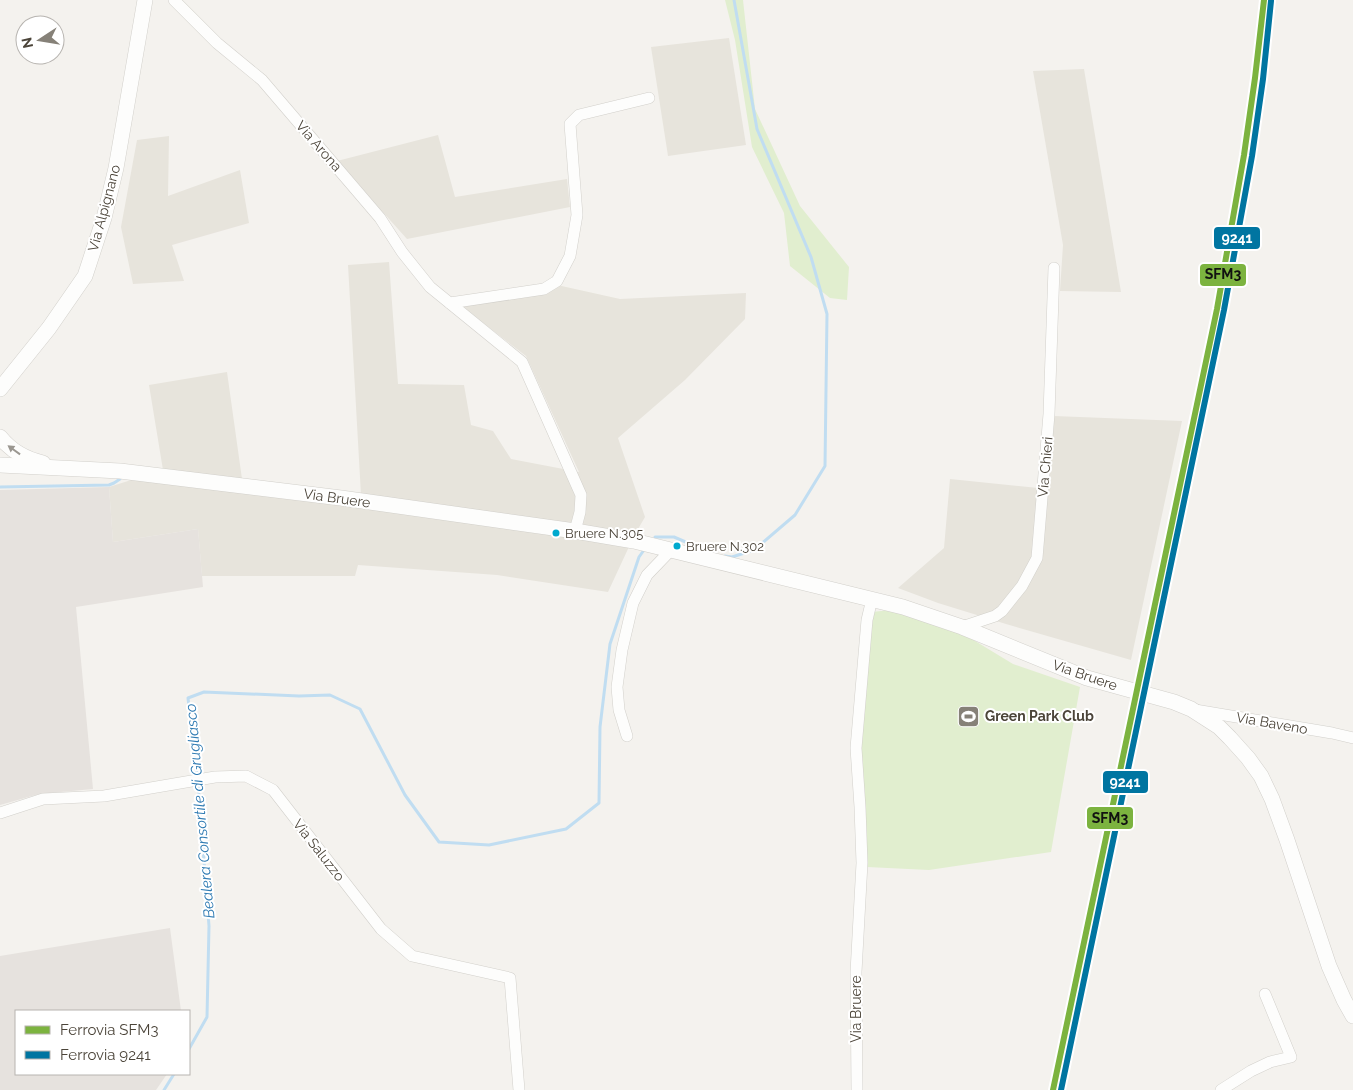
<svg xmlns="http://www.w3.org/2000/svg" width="1353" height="1090" font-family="Raleway,sans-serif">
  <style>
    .residential { fill: #e7e4dc }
    .industrial { fill: #e6e2de }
    .green { fill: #e1eecf }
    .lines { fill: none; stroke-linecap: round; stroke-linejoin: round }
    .stream { stroke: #c0ddf1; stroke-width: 3 }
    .minor-casing { stroke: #d2d0cb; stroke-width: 12 }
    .tertiary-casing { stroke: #d2d0cb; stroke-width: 16 }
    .minor { stroke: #fdfdfc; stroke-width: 11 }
    .tertiary { stroke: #fdfdfc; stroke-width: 15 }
    .rail-1-casing { stroke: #fff; stroke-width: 10 }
    .rail-2-casing { stroke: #fff; stroke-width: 10 }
    .rail-1 { stroke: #7cb33f; stroke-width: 6 }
    .rail-2 { stroke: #0075a1; stroke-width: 6 }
    .oneway { fill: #9b9791 }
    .bus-dot { fill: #00a9ce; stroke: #fff; stroke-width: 2 }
    .labels { text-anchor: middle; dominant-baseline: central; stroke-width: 4; stroke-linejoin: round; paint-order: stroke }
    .bus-label { font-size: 13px; fill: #4b4439; stroke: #fff; text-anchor: start }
    .street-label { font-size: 14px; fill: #4b4439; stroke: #fff }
    .poi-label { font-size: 14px; font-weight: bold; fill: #4b4439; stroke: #fff; text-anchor: start }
    .water-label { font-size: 15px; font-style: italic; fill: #2e7ab2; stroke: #fff }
    .line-badge { stroke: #fff; stroke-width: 2 }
    .badge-label { font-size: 14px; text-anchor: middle; font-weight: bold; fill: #fff }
    .pale-badge-label { font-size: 14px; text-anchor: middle; font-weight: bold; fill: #111 }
  </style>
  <rect width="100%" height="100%" fill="#f4f2ee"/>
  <!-- residential -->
  <g class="residential">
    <polygon points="729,38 746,145 668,156 651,47"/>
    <polygon points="1084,69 1121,292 1060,291 1063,245 1033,71"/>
    <polygon points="438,135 455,197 567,179 570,207 407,239 337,161"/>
    <polygon points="169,136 168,196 240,170 249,223 172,245 184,281 133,284 121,227 137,140"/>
    <polygon points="389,262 398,384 464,385 471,425 493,431 511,459 579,472 526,356 461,306 557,285 620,299 746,293 745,319 685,380 618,438 645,517 634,536 608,592 497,575 358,565 355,576 202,576 198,529 113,542 109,487 163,470 149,385 227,372 242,479 361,495 348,265"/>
    <polygon points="1054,416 1182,421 1131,660 1006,624 938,603 898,588 944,548 950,479 1038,488"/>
  </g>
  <!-- industrial -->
  <g class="industrial">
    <polygon points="109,487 113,542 198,529 203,587 76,607 93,789 39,794 0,805 0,490"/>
    <polygon points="170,928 181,1011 16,1011 16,1074 167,1074 156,1090 0,1090 0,956"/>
  </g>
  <!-- green -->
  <g class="green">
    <polygon points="725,0 743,0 755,109 800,206 849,267 847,300 830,298 790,266 784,213 752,147 735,40"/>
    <polygon points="919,607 1013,664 1080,687 1051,852 929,870 867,867 860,744 872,612"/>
  </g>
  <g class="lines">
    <!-- stream -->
    <g class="stream">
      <polyline points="0,487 109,485 114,483 120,479"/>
      <polyline points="655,537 674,537 709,552"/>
      <polyline points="725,556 732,557 754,550 795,515 825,466 827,314 811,257 757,129 734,0"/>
      <polyline points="197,777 188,698 204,692 299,696 330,695 360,709 405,795 439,842 489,845 566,829 599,803 600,727 610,644 639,557 644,550"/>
      <polyline points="189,1049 207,1017 209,926 198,783"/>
      <polyline points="164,1090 174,1074"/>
    </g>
    <defs>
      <g id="minor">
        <polyline points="174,0 217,43 262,80 380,218 402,252 430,287 522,362 581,495 580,512 575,531"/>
        <polyline points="450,303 544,289 557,281 570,256 577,215 570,124 579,115 649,98"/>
        <polyline points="962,627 995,616 1002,611 1022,586 1037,558 1049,414 1054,268"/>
        <polyline points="1195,710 1332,733 1353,738"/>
        <polyline points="627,736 619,710 617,687 622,650 633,603 647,575 671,550"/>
        <polyline points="0,813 43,799 104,796 215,777 246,776 273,790 381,929 412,956 510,978 519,1090"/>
        <polyline points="857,1090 856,972 862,863 860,807 856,748 867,620 872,599"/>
        <polyline points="1221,1090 1251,1071 1270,1062 1291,1057 1265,994"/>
      </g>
      <g id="tertiary">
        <polyline points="0,389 49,328 85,276 104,218 116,168 145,0"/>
        <path d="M 0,437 C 11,451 25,459 43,463"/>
        <polyline points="0,465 120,471 341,498 575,531 634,541 903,607 962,627 1087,678 1174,702 1191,709 1219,727 1230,738 1248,758 1261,776 1272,799 1287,840 1329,966 1344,1000 1353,1016"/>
      </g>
    </defs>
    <!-- minor casing -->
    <use href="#minor" class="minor-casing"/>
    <!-- tertiary casing -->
    <use href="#tertiary" class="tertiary-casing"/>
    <!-- minor -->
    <use href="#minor" class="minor"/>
    <!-- tertiary -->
    <use href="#tertiary" class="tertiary"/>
    <defs>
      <polyline id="rail-1" points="1053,1090 1217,309 1244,155 1255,78 1264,0"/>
      <polyline id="rail-2" points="1061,1090 1224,310 1252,156 1263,79 1271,1"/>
    </defs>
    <!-- rail-1 casing -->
    <use href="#rail-1" class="rail-1-casing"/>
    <!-- rail-2 casing -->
    <use href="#rail-2" class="rail-2-casing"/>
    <!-- rail-1 -->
    <use href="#rail-1" class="rail-1"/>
    <!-- rail-2 -->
    <use href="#rail-2" class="rail-2"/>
  </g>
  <!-- one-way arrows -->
  <defs><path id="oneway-solid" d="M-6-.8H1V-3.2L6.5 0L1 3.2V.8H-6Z" transform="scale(1.25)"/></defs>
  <use class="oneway" href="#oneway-solid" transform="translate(14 450) rotate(-144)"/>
  <!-- icons -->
  <defs>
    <symbol id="stadium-square" viewBox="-11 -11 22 22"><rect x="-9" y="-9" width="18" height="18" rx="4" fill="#868178" stroke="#fff"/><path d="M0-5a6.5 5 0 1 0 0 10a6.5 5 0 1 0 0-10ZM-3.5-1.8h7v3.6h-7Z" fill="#fff"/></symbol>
  </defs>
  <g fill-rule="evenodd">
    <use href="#stadium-square" x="956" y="704" width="25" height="25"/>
  </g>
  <!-- markers -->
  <g class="bus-dot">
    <circle cx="556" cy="533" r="4.5"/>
    <circle cx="677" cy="546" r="4.5"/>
  </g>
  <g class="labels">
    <!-- bus labels -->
    <g class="bus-label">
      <text x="565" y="533">Bruere N.305</text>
      <text x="686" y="546">Bruere N.302</text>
    </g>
    <!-- street labels -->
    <g class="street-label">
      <text transform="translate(319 146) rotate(49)">Via Arona</text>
      <text transform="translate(104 208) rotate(-75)">Via Alpignano</text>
      <text transform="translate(1045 467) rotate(-85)">Via Chieri</text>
      <text transform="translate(337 498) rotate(8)">Via Bruere</text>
      <text transform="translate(1085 675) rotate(19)">Via Bruere</text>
      <text transform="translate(1272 723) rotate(10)">Via Baveno</text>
      <text transform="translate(319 850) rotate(52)">Via Saluzzo</text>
      <text transform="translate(856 1009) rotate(-90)">Via Bruere</text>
    </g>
    <!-- poi labels -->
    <g class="poi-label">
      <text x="985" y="716">Green Park Club</text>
    </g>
    <!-- water labels -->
    <g class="water-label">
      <text transform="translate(200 811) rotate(-95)">Bealera Consortile di Grugliasco</text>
    </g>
  </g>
  <g class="line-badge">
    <rect x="1213" y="226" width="48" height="24" rx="5" fill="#0075a1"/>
    <rect x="1199" y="263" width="48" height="24" rx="5" fill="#7cb33f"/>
    <rect x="1102" y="770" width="47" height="24" rx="5" fill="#0075a1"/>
    <rect x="1086" y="806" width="48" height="24" rx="5" fill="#7cb33f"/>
  </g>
  <g class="badge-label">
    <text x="1237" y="243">9241</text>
    <text x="1125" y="787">9241</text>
  </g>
  <g class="pale-badge-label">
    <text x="1223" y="279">SFM3</text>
    <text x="1110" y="823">SFM3</text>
  </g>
  <!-- legend -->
  <rect x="15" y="1010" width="175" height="65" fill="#ffffff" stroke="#b7b4b0"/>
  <rect x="25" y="1026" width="25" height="8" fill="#7cb33f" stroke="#b7b4b0"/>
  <text x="60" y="1035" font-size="15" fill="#4b4439">Ferrovia SFM3</text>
  <rect x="25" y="1051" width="25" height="8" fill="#0075a1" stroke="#b7b4b0"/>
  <text x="60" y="1060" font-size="15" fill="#4b4439">Ferrovia 9241</text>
  <!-- north arrow -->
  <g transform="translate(40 40) rotate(258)"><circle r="24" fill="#ffffff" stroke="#b7b4b0"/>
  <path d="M0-4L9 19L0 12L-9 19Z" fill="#868178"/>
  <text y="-8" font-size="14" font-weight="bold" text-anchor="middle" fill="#4b4439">N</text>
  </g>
</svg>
